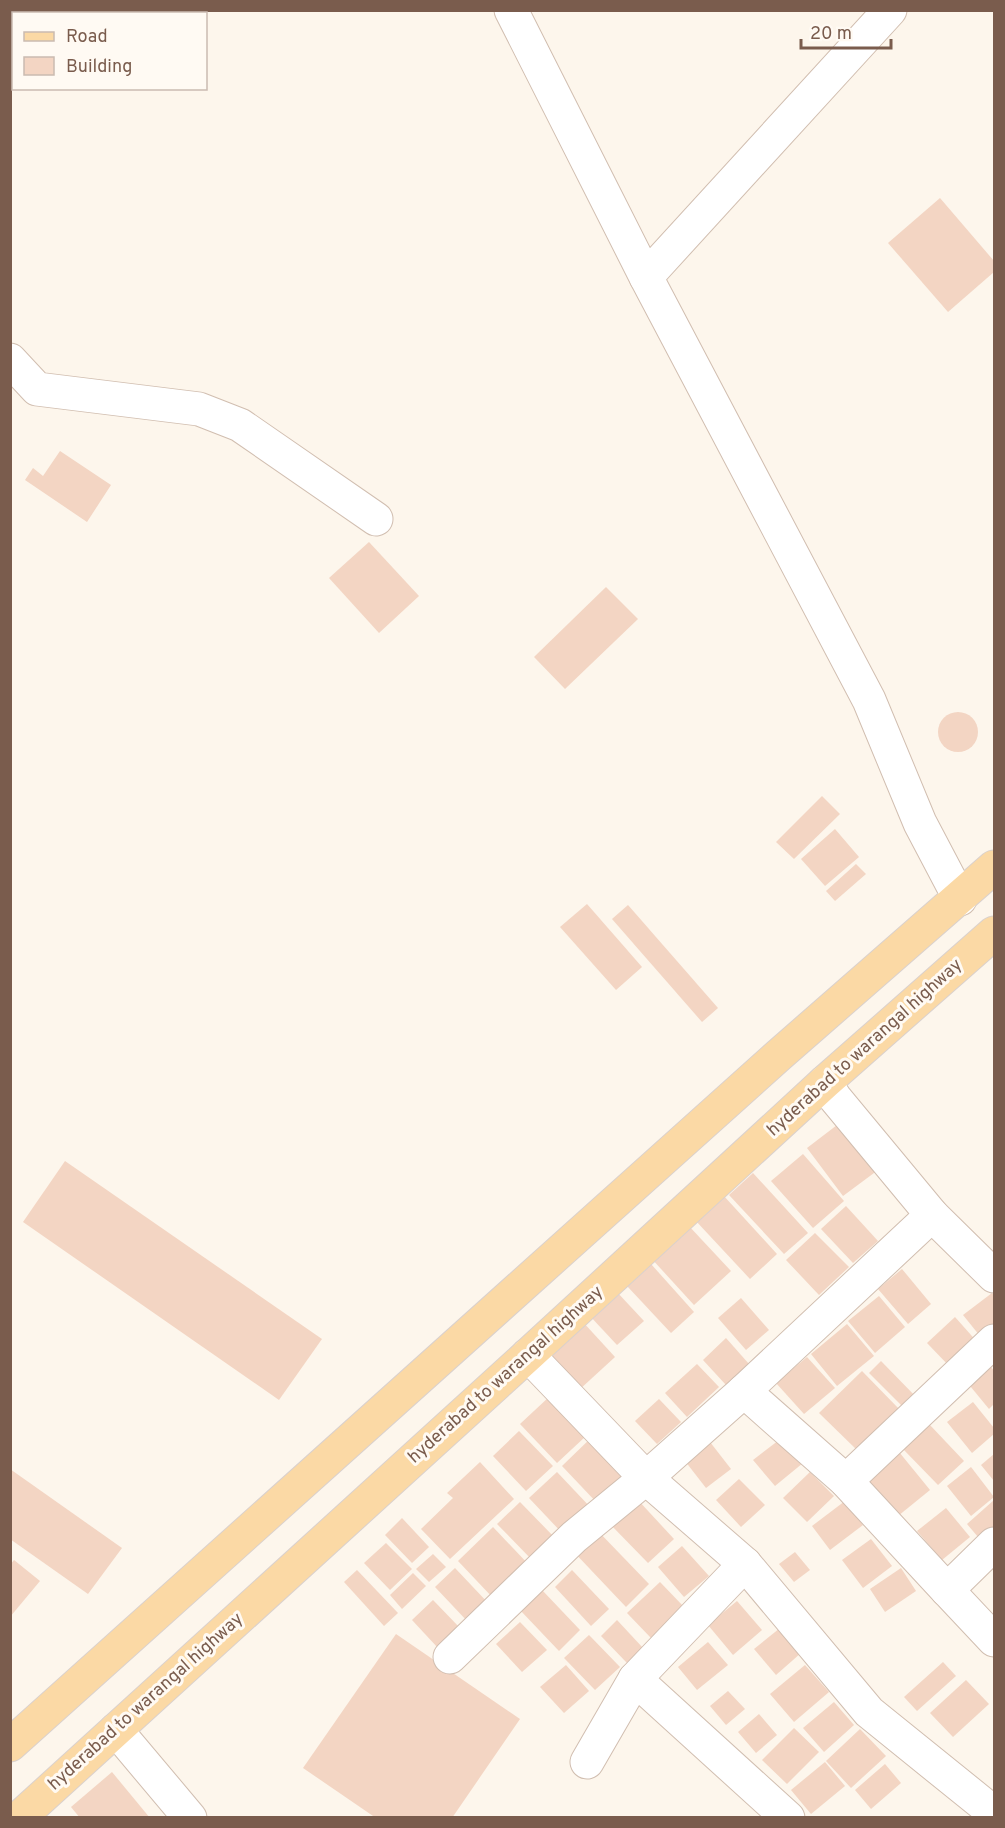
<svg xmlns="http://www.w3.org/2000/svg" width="1005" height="1828" font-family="Overpass,sans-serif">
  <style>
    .building { fill: #f3d5c3 }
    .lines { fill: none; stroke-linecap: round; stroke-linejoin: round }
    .minor-casing { stroke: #d1beb0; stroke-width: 35 }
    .major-casing { stroke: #dad1cd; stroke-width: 35 }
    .minor { stroke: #fff; stroke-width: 33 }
    .major { stroke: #fbd9a5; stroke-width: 33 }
    .labels { text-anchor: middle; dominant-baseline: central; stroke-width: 6; stroke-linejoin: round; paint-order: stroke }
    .street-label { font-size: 18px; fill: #7a5c4d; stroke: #fffaf3 }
  </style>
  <rect width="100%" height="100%" fill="#fdf6ec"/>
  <!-- building -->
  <g class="building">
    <polygon points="940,198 994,261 994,272 948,312 888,243"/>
    <polygon points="60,451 111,485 87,522 25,480 33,468 43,476"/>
    <polygon points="369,542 419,596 379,633 329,578"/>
    <polygon points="606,587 638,619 565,689 534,657"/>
    <circle cx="958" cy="732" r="20"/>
    <polygon points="822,796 840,814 794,859 776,842"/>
    <polygon points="835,829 859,857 825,886 801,859"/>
    <polygon points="856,864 866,874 835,901 826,891"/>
    <polygon points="587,904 642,967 616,990 560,927"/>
    <polygon points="628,905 718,1008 702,1022 612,919"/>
    <polygon points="841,1122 878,1170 843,1196 807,1148"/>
    <polygon points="803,1154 844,1201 813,1228 771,1181"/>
    <polygon points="65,1161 322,1339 279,1400 23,1222"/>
    <polygon points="753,1173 808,1233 784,1254 729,1195"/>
    <polygon points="723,1195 777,1254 750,1279 695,1220"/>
    <polygon points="846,1206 878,1241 853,1263 821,1229"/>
    <polygon points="688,1225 731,1271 694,1305 651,1258"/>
    <polygon points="815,1233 849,1267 819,1295 786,1260"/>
    <polygon points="651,1264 694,1312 671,1333 627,1286"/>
    <polygon points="902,1269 931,1304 908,1324 878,1289"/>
    <polygon points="616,1291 644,1321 617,1345 589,1315"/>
    <polygon points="992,1293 994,1296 994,1324 980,1336 963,1315"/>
    <polygon points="879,1296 905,1327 875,1353 848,1321"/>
    <polygon points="741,1298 769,1330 746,1350 718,1318"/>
    <polygon points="955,1317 979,1344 952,1369 927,1343"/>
    <polygon points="582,1321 615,1357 579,1390 545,1354"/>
    <polygon points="847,1324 874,1356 837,1386 811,1354"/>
    <polygon points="726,1338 749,1364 726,1385 703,1360"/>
    <polygon points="807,1357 835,1388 804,1414 776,1383"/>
    <polygon points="881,1361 919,1400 907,1411 869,1373"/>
    <polygon points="988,1363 994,1371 994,1404 989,1409 966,1381"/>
    <polygon points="697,1364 719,1387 687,1417 665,1393"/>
    <polygon points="862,1371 901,1411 859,1452 819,1413"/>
    <polygon points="549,1397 586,1436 557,1463 520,1424"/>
    <polygon points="659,1399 681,1422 657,1444 635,1421"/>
    <polygon points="973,1402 994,1428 994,1434 972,1453 947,1422"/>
    <polygon points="929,1424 964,1461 938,1485 903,1449"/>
    <polygon points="519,1431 553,1466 526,1491 493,1456"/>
    <polygon points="593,1436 630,1475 599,1505 562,1466"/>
    <polygon points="783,1437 803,1463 775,1486 753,1460"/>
    <polygon points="710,1442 731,1469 706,1488 685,1461"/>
    <polygon points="895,1447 930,1490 898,1516 863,1473"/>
    <polygon points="994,1454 994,1481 981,1465"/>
    <polygon points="480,1462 514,1499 450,1559 421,1529 453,1498 447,1493"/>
    <polygon points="971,1467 994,1497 971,1516 947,1486"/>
    <polygon points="10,1469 122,1548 88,1594 10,1539"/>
    <polygon points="557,1472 592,1509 564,1535 529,1498"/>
    <polygon points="810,1472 834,1496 807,1522 783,1498"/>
    <polygon points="739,1479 765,1505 741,1527 716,1500"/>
    <polygon points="637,1499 674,1539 648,1563 610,1524"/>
    <polygon points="994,1500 994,1534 984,1544 967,1524"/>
    <polygon points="845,1501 863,1525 830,1550 812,1526"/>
    <polygon points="520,1502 558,1541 535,1563 497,1524"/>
    <polygon points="946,1508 970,1537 942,1560 917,1531"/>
    <polygon points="402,1518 429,1547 412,1563 385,1535"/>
    <polygon points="493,1527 530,1566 494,1599 458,1561"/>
    <polygon points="595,1528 649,1584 626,1607 572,1550"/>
    <polygon points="871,1539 892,1566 863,1588 842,1560"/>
    <polygon points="386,1543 412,1569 390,1590 364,1563"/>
    <polygon points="682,1546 709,1576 684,1597 658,1567"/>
    <polygon points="795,1552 810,1570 794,1582 779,1564"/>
    <polygon points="433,1554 446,1567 429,1582 416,1569"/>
    <polygon points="14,1560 40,1581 10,1617 10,1565"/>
    <polygon points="455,1568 489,1604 469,1623 435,1587"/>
    <polygon points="901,1568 916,1591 885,1612 870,1589"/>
    <polygon points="357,1570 398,1613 384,1626 344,1582"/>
    <polygon points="572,1570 609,1609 591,1626 555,1587"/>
    <polygon points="413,1573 426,1586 402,1609 390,1595"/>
    <polygon points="660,1582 684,1607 651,1638 627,1613"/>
    <polygon points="542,1590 580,1630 559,1651 520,1610"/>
    <polygon points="433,1600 460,1628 438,1648 412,1620"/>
    <polygon points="737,1601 762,1630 733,1655 708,1625"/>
    <polygon points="617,1620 643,1648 627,1663 601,1636"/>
    <polygon points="520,1622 547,1650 522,1672 496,1644"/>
    <polygon points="780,1628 801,1653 776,1675 754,1649"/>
    <polygon points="396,1634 520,1719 452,1818 376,1818 303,1768"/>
    <polygon points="589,1635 620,1667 595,1690 564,1658"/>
    <polygon points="708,1642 728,1665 697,1690 678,1667"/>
    <polygon points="943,1662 956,1676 917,1711 904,1697"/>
    <polygon points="566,1665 589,1691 564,1713 540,1687"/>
    <polygon points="805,1665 829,1692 794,1722 770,1694"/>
    <polygon points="966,1680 989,1704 953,1737 930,1713"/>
    <polygon points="728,1691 745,1709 726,1725 710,1706"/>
    <polygon points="834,1702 854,1725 824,1752 803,1728"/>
    <polygon points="759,1714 777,1735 756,1753 738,1732"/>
    <polygon points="794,1728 819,1752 787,1784 762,1760"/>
    <polygon points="860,1729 886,1756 851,1788 826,1761"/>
    <polygon points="825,1762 845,1786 811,1814 791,1790"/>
    <polygon points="885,1764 901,1783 871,1809 855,1790"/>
    <polygon points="112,1772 150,1818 80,1818 71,1807"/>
  </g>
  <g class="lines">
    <defs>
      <g id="minor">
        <polyline points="511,10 646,277"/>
        <polyline points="890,10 646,277 869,700 920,823 960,899"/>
        <polyline points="10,360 37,389 199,409 240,425 376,519"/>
        <polyline points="825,1082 835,1098 932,1215 994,1276"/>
        <polyline points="528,1355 646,1478 745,1564 869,1712 994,1813"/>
        <polyline points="744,1391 846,1481 947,1590 994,1544"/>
        <polyline points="846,1481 994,1341"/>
        <polyline points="947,1590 994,1640"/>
        <polyline points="450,1657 574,1537 646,1478 744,1391 932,1215"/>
        <polyline points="635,1679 788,1818"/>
        <polyline points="116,1730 190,1818"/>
        <polyline points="587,1762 635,1679 745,1564"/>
      </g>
      <g id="major">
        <polyline points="10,1745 779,1055 994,867"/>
        <polyline points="19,1818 528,1355 825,1082 994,933"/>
      </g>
    </defs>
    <!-- minor casing -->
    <use href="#minor" class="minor-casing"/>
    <!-- major casing -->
    <use href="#major" class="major-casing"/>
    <!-- minor -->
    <use href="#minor" class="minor"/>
    <!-- major -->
    <use href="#major" class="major"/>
  </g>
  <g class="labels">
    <!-- street labels -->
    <g class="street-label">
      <text transform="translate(865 1048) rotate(-42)">hyderabad to warangal highway</text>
      <text transform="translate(506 1375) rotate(-42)">hyderabad to warangal highway</text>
      <text transform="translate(146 1702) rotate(-42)">hyderabad to warangal highway</text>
    </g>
  </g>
  <!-- border -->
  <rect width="1005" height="1828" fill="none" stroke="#7a5c4d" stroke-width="24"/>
  <!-- legend -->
  <rect x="12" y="12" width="195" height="78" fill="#fffaf3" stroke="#cabbb1" stroke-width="1.5"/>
  <rect x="24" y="32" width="30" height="9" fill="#fbd9a5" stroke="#cabbb1" stroke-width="1.5"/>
  <text x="66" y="42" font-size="18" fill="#7a5c4d">Road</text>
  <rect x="24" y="57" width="30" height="18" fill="#f3d5c3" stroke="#cabbb1" stroke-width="1.5"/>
  <text x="66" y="72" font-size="18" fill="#7a5c4d">Building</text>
  <!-- scale -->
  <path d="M801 39v9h90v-9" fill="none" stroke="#7a5c4d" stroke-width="3"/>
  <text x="810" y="39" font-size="18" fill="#7a5c4d" stroke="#fffaf3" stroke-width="4.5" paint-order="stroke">20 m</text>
</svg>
